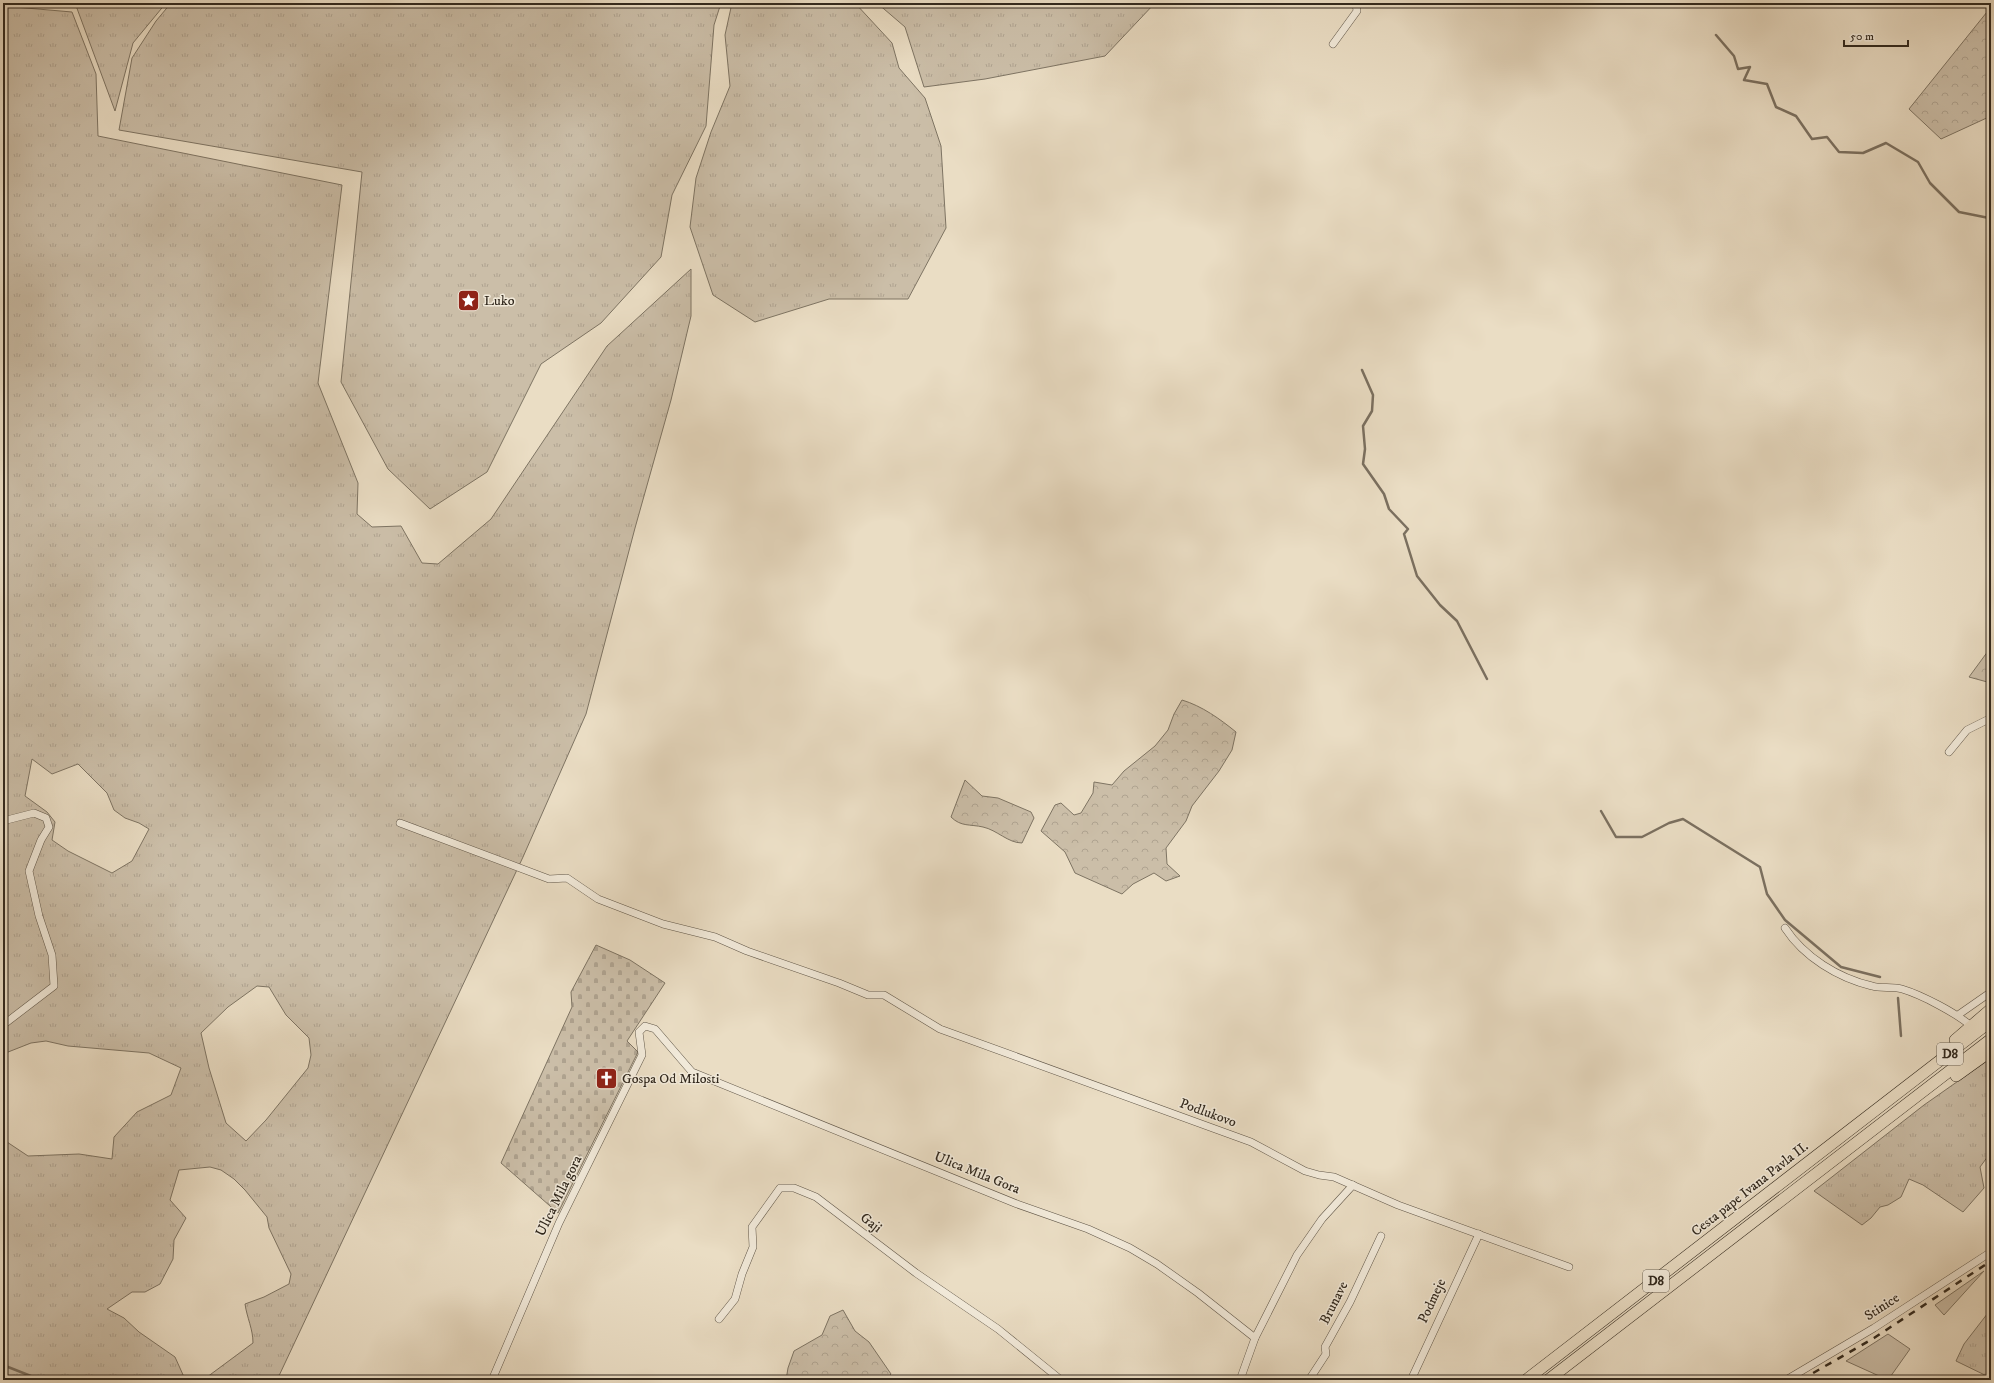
<svg xmlns="http://www.w3.org/2000/svg" width="1994" height="1383" font-family="'IM FELL DW Pica',serif">
  <style>
    .grass { fill: url(#grass-tufts); stroke: #7e7463; fill-rule: evenodd }
    .forest { fill: url(#forest-crowns); stroke: #7e7463 }
    .cemetery { fill: url(#cemetery-stones); stroke: #7e7463 }
    .garden { fill: #cbbea8; stroke: #7e7463 }
    .lines { fill: none; stroke-linecap: round; stroke-linejoin: round }
    .stream { stroke: #7b7060; stroke-width: 2.5 }
    .street-casing { stroke: #605648; stroke-width: 8 }
    .primary-casing { stroke: #32291e; stroke-width: 12 }
    .street { stroke: #f1e9d9; stroke-width: 7 }
    .primary { stroke: #eaddc4; stroke-width: 11 }
    .rail { stroke: #32291e; stroke-width: 2.5; stroke-dasharray: 7 7; stroke-linecap: butt }
    .labels { text-anchor: middle; dominant-baseline: central; stroke-width: 3; stroke-linejoin: round; paint-order: stroke }
    .shield { fill: #f1e9d9; stroke: #6b6356; stroke-width: 1 }
    .shield-label { font-size: 13px; font-weight: bold; fill: #32291e }
    .poi-label { font-size: 14px; fill: #32291e; stroke: #f1e9d9; text-anchor: start }
    .street-label { font-size: 14px; fill: #32291e; stroke: #f1e9d9 }
  </style>
  <defs>
    <pattern id="grass-tufts" width="24" height="20" patternUnits="userSpaceOnUse"><rect width="24" height="20" fill="#cbbea8"/><path d="M3 7l-1-3M5 7V3M7 7l1-3M15 17l-1-3M17 17v-4M19 17l1-3" fill="none" stroke="#afa390"/></pattern>
    <pattern id="forest-crowns" width="20" height="18" patternUnits="userSpaceOnUse"><rect width="20" height="18" fill="#cbbea8"/><path d="M2 6a3 3 0 1 1 6 0M12 15a3 3 0 1 1 6 0" fill="none" stroke="#afa390"/></pattern>
    <pattern id="cemetery-stones" width="16" height="16" patternUnits="userSpaceOnUse"><rect width="16" height="16" fill="#cbbea8"/><path d="M2 7V4a2 2 0 0 1 4 0v3zM10 15v-3a2 2 0 0 1 4 0v3z" fill="#afa390"/></pattern>
  </defs>
  <rect width="100%" height="100%" fill="#eaddc4"/>
  <filter id="stains"><feTurbulence type="fractalNoise" baseFrequency=".005" numOctaves="4"/><feColorMatrix values="0 0 0 0 .2 0 0 0 0 .09 0 0 0 0 .02 0 0 0 .5 -.17"/></filter>
  <radialGradient id="worn" r=".72"><stop offset=".6" stop-color="#630" stop-opacity="0"/><stop offset="1" stop-color="#630" stop-opacity=".3"/></radialGradient>
  <!-- grass -->
  <g class="grass">
    <polygon points="75,3 166,3 133,43 115,111"/>
    <polygon points="171,3 721,3 714,25 706,126 672,195 661,257 601,323 541,364 487,472 430,509 388,469 341,382 362,172 119,130 132,58 156,21"/>
    <polygon points="732,3 855,3 892,43 899,68 925,98 941,146 946,228 908,299 829,299 755,322 713,295 690,227 696,178 711,132 730,86 725,35"/>
    <polygon points="877,3 1155,3 1105,56 985,79 924,87 905,27"/>
    <path d="M 3,6 L 72,12 L 96,74 L 98,136 L 342,185 L 318,383 L 358,483 L 357,514 L 372,527 L 401,526 L 422,563 L 438,564 L 491,519 L 607,346 L 691,269 L 691,316 L 671,400 L 635,528 L 586,714 L 523,857 L 277,1380 L 203,1380 L 253,1343 C 253,1329 247,1318 245,1304 L 264,1297 L 289,1284 L 291,1274 L 269,1228 L 267,1217 L 245,1190 L 234,1179 L 221,1170 L 210,1167 L 179,1170 L 170,1200 L 186,1218 L 174,1240 L 173,1259 L 160,1284 L 145,1292 L 132,1292 L 107,1309 L 124,1318 L 139,1332 L 175,1357 L 184,1377 L 187,1380 L 3,1380 L 3,1143 L 7,1142 L 28,1156 L 79,1154 L 112,1159 L 114,1137 L 137,1112 L 171,1095 L 181,1068 L 149,1053 L 68,1046 L 46,1041 L 31,1043 L 3,1054 ZM 32,759 L 52,774 L 78,764 L 107,793 L 114,810 L 125,818 L 139,823 L 149,829 L 132,861 L 112,873 L 68,851 L 52,840 L 55,822 L 47,812 L 25,796 ZM 257,986 L 269,987 L 286,1015 L 309,1038 L 311,1055 L 308,1068 L 266,1120 L 246,1141 L 226,1123 L 209,1068 L 201,1033 L 228,1007 Z"/>
    <polygon points="1991,1058 1991,1152 1980,1167 1984,1188 1963,1212 1923,1185 1909,1179 1901,1197 1888,1205 1880,1207 1871,1218 1862,1225 1814,1191 1924,1105"/>
    <polygon points="1991,1309 1991,1378 1956,1361 1964,1344"/>
  </g>
  <!-- forest -->
  <g class="forest">
    <polygon points="1991,7 1991,116 1941,139 1909,109"/>
    <polygon points="1991,647 1991,683 1969,677"/>
    <path d="M 1182,700 C 1202,706 1220,719 1236,732 L 1232,750 L 1219,771 L 1192,806 L 1186,821 L 1166,848 L 1167,864 L 1180,876 L 1166,881 L 1154,873 L 1133,884 L 1122,894 L 1075,873 L 1065,852 L 1041,831 L 1055,805 L 1061,803 L 1074,815 L 1081,813 L 1093,793 L 1094,782 L 1112,785 L 1124,771 L 1155,746 L 1168,730 L 1174,714 Z"/>
    <path d="M 965,780 L 982,796 L 998,798 L 1031,812 L 1034,818 L 1022,843 C 1008,843 997,830 983,827 C 970,824 961,827 951,817 Z"/>
    <polygon points="843,1310 855,1331 869,1342 891,1374 885,1380 786,1380 788,1368 794,1351 822,1335 830,1316"/>
  </g>
  <!-- cemetery -->
  <polygon class="cemetery" points="596,945 630,960 665,983 627,1041 638,1052 558,1213 501,1163 572,1007 571,992"/>
  <!-- garden -->
  <g class="garden">
    <polygon points="1984,1271 1944,1315 1935,1305"/>
    <polygon points="1888,1334 1910,1349 1888,1380 1846,1361"/>
  </g>
  <g class="lines">
    <!-- stream -->
    <g class="stream">
      <polyline points="1716,35 1734,56 1738,69 1750,67 1744,80 1767,84 1776,107 1796,116 1812,139 1827,137 1839,152 1863,153 1886,143 1918,162 1930,183 1959,212 1989,218 1991,222"/>
      <polyline points="1362,370 1373,395 1372,411 1363,426 1365,449 1363,464 1384,494 1389,509 1408,529 1404,534 1417,576 1440,605 1457,621 1487,679"/>
      <polyline points="1601,811 1616,837 1642,837 1669,823 1683,819 1760,867 1767,894 1785,920 1841,967 1880,977"/>
      <polyline points="1898,998 1901,1036"/>
      <polyline points="3,1365 41,1380"/>
    </g>
    <defs>
      <g id="street">
        <polyline points="1333,44 1357,11 1356,3"/>
        <polyline points="1949,752 1967,730 1991,718"/>
        <polyline points="3,821 34,813 46,818 49,827 41,840 29,871 39,916 52,955 54,986 3,1025"/>
        <polyline points="400,823 549,879 567,878 598,899 663,924 715,937 747,951 839,983 868,995 884,995 940,1029 1251,1142 1305,1171 1319,1175 1334,1177 1398,1205 1569,1267"/>
        <path d="M 1785,928 C 1804,957 1838,978 1872,986 C 1881,989 1892,986 1902,989 C 1922,995 1956,1013 1971,1026"/>
        <polyline points="1958,1015 1991,992"/>
        <polyline points="719,1319 735,1299 742,1274 753,1247 752,1227 780,1188 794,1188 816,1197 916,1273 998,1329 1061,1380"/>
        <polyline points="1255,1338 1297,1255 1322,1219 1353,1185"/>
        <polyline points="492,1380 559,1223 642,1055 639,1032 645,1026 655,1029 692,1072 1017,1204 1088,1229 1130,1248 1157,1264 1198,1293 1255,1338 1240,1380"/>
        <polyline points="1309,1380 1326,1354 1325,1347 1350,1302 1381,1236"/>
        <polyline points="1411,1380 1479,1234"/>
        <polyline points="1786,1380 1874,1328 1991,1252"/>
      </g>
      <g id="primary">
        <polyline points="1955,1040 1991,1009"/>
        <polyline points="1956,1076 1991,1051"/>
        <polyline points="1526,1380 1991,1021"/>
        <polyline points="1548,1380 1991,1039"/>
      </g>
    </defs>
    <!-- street casing -->
    <use href="#street" class="street-casing"/>
    <!-- primary casing -->
    <use href="#primary" class="primary-casing"/>
    <!-- street -->
    <use href="#street" class="street"/>
    <!-- primary -->
    <use href="#primary" class="primary"/>
    <!-- rail -->
    <polyline class="rail" points="1801,1380 1874,1338 1991,1261"/>
  </g>
  <!-- icons -->
  <defs>
    <symbol id="sight-square" viewBox="-11 -11 22 22"><rect x="-9" y="-9" width="18" height="18" rx="4" fill="#8f2418" stroke="#f1e9d9"/><path d="M0-6L1.8-2.2L6-1.7L2.9 1.2L3.7 5.4L0 3.3L-3.7 5.4L-2.9 1.2L-6-1.7L-1.8-2.2Z" fill="#fff"/></symbol>
    <symbol id="church-square" viewBox="-11 -11 22 22"><rect x="-9" y="-9" width="18" height="18" rx="4" fill="#8f2418" stroke="#f1e9d9"/><path d="M-1.2-6h2.4v3.5h3.3v2.4h-3.3V6h-2.4V-.1h-3.3v-2.4h3.3Z" fill="#fff"/></symbol>
  </defs>
  <g fill-rule="evenodd">
    <use href="#sight-square" x="456" y="288" width="25" height="25"/>
    <use href="#church-square" x="594" y="1066" width="25" height="25"/>
  </g>
  <g class="labels">
    <!-- shield labels -->
    <g class="shield">
      <rect x="1937" y="1043" width="26" height="22" rx="3"/>
      <rect x="1643" y="1270" width="26" height="22" rx="3"/>
    </g>
    <g class="shield-label">
      <text x="1950" y="1054">D8</text>
      <text x="1656" y="1281">D8</text>
    </g>
    <!-- poi labels -->
    <g class="poi-label">
      <text x="484" y="301">Luko</text>
      <text x="622" y="1079">Gospa Od Milosti</text>
    </g>
    <!-- street labels -->
    <g class="street-label">
      <text transform="translate(1208 1113) rotate(20)">Podlukovo</text>
      <text transform="translate(977 1173) rotate(22)">Ulica Mila Gora</text>
      <text transform="translate(1750 1189) rotate(-38)">Cesta pape Ivana Pavla II.</text>
      <text transform="translate(559 1196) rotate(-64)">Ulica Mila gora</text>
      <text transform="translate(871 1223) rotate(37)">Gaji</text>
      <text transform="translate(1432 1301) rotate(-65)">Podmeje</text>
      <text transform="translate(1334 1303) rotate(-63)">Brunave</text>
      <text transform="translate(1882 1307) rotate(-33)">Stinice</text>
    </g>
  </g>
  <!-- margin -->
  <rect width="1994" height="1383" fill="none" stroke="#eaddc4" stroke-width="16"/>
  <rect x="4" y="4" width="1986" height="1375" fill="none" stroke="#32291e" stroke-width="2"/>
  <rect x="8" y="8" width="1978" height="1367" fill="none" stroke="#32291e"/>
  <!-- scale -->
  <path d="M1844 40v6h64v-6" fill="none" stroke="#32291e" stroke-width="2"/>
  <text x="1850" y="40" font-size="12" fill="#32291e" stroke="#f1e9d9" stroke-width="3" paint-order="stroke">50 m</text>
  <rect width="100%" height="100%" filter="url(#stains)"/>
  <rect width="100%" height="100%" fill="url(#worn)"/>
</svg>
